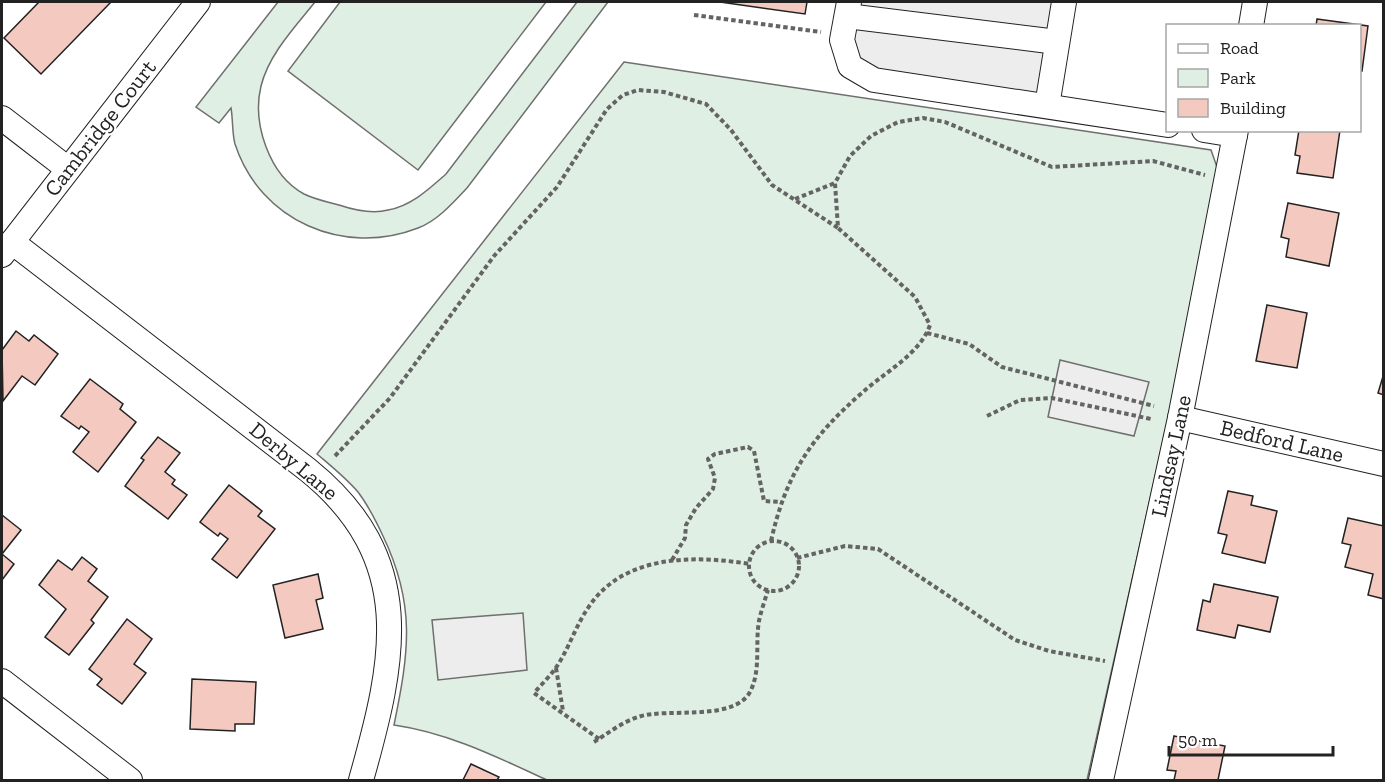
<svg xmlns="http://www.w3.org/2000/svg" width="1385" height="782" font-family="'Zilla Slab',serif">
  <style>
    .green { fill: #e0efe3; stroke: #6f6f6f; stroke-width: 1.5 }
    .parking { fill: #ededed; stroke: #6f6f6f; stroke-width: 1.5 }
    .building { fill: #f3c9c0; stroke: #222; stroke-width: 1.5 }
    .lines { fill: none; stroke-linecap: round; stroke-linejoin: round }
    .minor-casing { stroke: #222; stroke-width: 26 }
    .path { stroke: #646464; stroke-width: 4; stroke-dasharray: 4.5 3; stroke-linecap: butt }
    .minor { stroke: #fff; stroke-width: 24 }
    .labels { text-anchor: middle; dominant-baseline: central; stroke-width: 4.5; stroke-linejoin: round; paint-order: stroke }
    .street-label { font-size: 22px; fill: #222; stroke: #fff }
  </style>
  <rect width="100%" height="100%" fill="#fff"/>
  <!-- green -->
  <g class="green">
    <path d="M 278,2 L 315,2 C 295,27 269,54 261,86 C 252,123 269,175 304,194 C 314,199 327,202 339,205 C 354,210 373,214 388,210 C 411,206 429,189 446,174 L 577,2 L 608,2 L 467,188 C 453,203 437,221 418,228 C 344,257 260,221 235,144 C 232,133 233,119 231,108 L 219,123 L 196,107 Z"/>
    <polygon points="340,2 546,2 418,170 288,71"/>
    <path d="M 624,62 L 1211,150 L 1218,170 L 1191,317 L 1087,780 L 547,780 C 497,757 449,733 394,725 C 409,652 416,605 383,536 C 376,521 368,505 358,492 C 346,478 331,466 317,454 Z"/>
  </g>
  <!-- parking -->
  <g class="parking">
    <polygon points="849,2 1064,2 1047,106 850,66"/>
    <polygon points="1060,360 1149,382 1134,436 1048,417"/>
    <polygon points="523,613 527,670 438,680 432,620"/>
  </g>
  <!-- building -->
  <g class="building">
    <polygon points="39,2 111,2 41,74 4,38"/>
    <polygon points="720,2 807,2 805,14"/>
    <polygon points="1317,19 1368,26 1362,71 1360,71 1360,26 1316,26"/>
    <polygon points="1299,130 1340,130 1333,178 1297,173 1300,156 1295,155"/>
    <polygon points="1288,203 1339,213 1329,266 1286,257 1289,239 1281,237"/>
    <polygon points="1267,305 1307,313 1297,368 1256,361"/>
    <polygon points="16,331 29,341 34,335 58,354 35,385 22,376 3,401 2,350"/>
    <polygon points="1384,373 1384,395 1378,393"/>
    <polygon points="90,379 123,404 120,409 136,422 98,472 73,452 89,432 81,426 79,429 61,416"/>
    <polygon points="158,437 180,453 165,472 175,480 172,484 187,495 168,519 125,486 144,460 141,458"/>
    <polygon points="229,485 262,511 258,516 275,529 237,578 212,559 228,539 220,533 218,536 200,522"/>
    <polygon points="1228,491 1253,496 1251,505 1277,511 1265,563 1222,553 1227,535 1218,533"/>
    <polygon points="2,515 21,530 2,554 14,564 2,580"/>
    <polygon points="1348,518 1384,526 1384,599 1368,595 1373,574 1345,567 1351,545 1342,543"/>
    <polygon points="82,557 97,569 88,581 108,597 91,620 94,623 69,655 45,637 66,609 39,585 58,560 72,570"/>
    <polygon points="318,574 323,598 316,600 323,629 285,638 273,585"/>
    <polygon points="1214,584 1278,597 1270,632 1238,625 1235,638 1197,630 1203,600 1210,602"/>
    <polygon points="127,619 152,639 134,664 146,673 122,704 97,685 102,679 89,669"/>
    <polygon points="192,679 256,682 254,724 235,724 235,731 190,729"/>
    <polygon points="1174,736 1225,746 1218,780 1174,780 1176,771 1167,770"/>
    <polygon points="471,764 499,777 497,780 463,780"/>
  </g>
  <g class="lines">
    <defs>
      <g id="minor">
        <polyline points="849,2 842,40 850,66 874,80 1168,125"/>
        <polyline points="847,16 1057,42"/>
        <polyline points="1251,26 1255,2"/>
        <polyline points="1047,106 1064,2"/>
        <polyline points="2,118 68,169"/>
        <polyline points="1204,130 1235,135"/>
        <path d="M 12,242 L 308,470 C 418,559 395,660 361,780"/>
        <polyline points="2,255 198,2"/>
        <polyline points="1180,418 1384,464"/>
        <polyline points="2,681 130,780"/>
        <polyline points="1101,780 1180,418 1236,130"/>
      </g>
    </defs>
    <!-- minor casing -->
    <use href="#minor" class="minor-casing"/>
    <!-- path -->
    <g class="path">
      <polyline points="694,15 821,32"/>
      <polyline points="795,199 835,183"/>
      <polyline points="927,333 969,344 1002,367 1154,406"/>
      <polyline points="987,416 1020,400 1052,398 1151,419"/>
      <polyline points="335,456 390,398 494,256 557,187 607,109 623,95 638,90 664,92 706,104 731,130 772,185 838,228"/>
      <path d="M 771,541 C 786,474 811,437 863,392 C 885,372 920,354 930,325 L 915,297 L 838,228 L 835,183 L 850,156 L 871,136 L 898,122 L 923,118 L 945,122 L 1052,167 L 1153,161 L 1205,175"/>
      <circle cx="774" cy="566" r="25"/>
      <polyline points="797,558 845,546 878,549 1015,640 1049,651 1105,661"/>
      <polyline points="672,560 685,538 686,525 696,508 713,489 715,478 708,459 715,454 748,447 754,451 764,501 780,502"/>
      <polyline points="556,668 563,711"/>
      <path d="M 599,739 L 534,693 C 541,685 549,677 555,669 C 568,651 575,627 588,608 C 623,554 694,555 750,564"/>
      <path d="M 594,742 C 607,734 622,722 638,717 C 666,707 736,723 751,690 C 761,668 755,644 759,621 C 761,611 765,600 768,590"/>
    </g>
    <!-- minor -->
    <use href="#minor" class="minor"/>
  </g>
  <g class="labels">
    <!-- street labels -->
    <g class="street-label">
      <text transform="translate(100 128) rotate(-52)">Cambridge Court</text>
      <text transform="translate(1282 441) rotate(13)">Bedford Lane</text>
      <text transform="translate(1171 456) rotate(-78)">Lindsay Lane</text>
      <text transform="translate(294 461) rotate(40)">Derby Lane</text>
    </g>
  </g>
  <!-- border -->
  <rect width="1385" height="782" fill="none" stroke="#222222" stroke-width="6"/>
  <!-- legend -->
  <rect x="1166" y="24" width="195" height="108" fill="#ffffff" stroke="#a7a7a7" stroke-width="1.5"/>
  <rect x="1178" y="44" width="30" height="9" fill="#ffffff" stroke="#a7a7a7" stroke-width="1.5"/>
  <text x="1220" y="54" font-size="18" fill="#222222">Road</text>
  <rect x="1178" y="69" width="30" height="18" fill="#e0efe3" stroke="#a7a7a7" stroke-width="1.5"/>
  <text x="1220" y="84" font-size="18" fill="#222222">Park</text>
  <rect x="1178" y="99" width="30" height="18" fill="#f3c9c0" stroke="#a7a7a7" stroke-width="1.5"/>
  <text x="1220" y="114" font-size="18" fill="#222222">Building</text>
  <!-- scale -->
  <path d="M1169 746v9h164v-9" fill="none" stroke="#222222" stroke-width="3"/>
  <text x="1178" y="746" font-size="18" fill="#222222" stroke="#ffffff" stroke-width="4.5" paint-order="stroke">50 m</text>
</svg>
